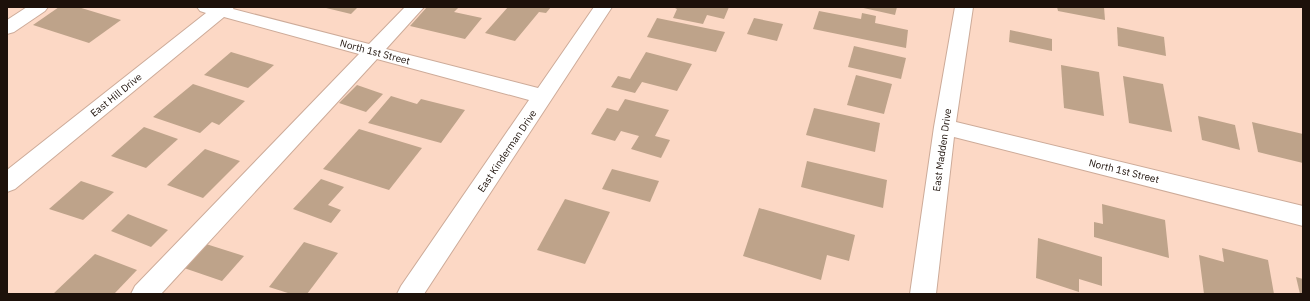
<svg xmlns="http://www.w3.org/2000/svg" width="1310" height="301" font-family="'IBM Plex Sans',sans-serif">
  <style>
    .building { fill: #bea38a }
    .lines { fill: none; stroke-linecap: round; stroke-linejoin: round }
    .minor-casing { stroke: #cdab99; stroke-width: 2 }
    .minor { fill: #fff; fill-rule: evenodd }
    .labels { text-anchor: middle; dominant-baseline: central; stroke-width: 3; stroke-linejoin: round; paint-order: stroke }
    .street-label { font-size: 10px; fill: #1d110a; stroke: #fff }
  </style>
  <rect width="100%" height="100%" fill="#fcd8c5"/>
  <!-- building -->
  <g class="building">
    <polygon points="59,7 78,7 121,20 89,43 33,25"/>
    <polygon points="322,7 358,7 351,14"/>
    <polygon points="427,7 459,7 454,12 482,18 465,39 410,26"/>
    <polygon points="508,7 551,7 546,13 539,12 515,41 485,33"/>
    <polygon points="673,7 729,7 724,19 707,15 703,24 673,18 677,9"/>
    <polygon points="859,7 897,7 895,15"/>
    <polygon points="1057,7 1104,7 1105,20 1058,11"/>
    <polygon points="819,11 861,19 862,13 876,16 875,23 908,30 906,48 813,29"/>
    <polygon points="657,18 725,32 716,52 647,37"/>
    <polygon points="754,18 783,24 777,41 747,34"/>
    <polygon points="1117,27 1164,37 1166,56 1118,46"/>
    <polygon points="1010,30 1052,39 1052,51 1009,42"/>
    <polygon points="854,46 906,58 901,79 848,67"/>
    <polygon points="231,52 274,65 248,88 204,75"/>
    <polygon points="646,52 692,64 677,91 642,82 635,93 611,87 618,76 630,79"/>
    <polygon points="1061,65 1099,72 1104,116 1064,108"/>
    <polygon points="856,75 892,84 884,114 847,105"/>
    <polygon points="1123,76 1163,84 1172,132 1129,123"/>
    <polygon points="193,84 245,101 219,125 212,122 200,133 153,117"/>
    <polygon points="357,85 383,94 366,112 339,103"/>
    <polygon points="391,96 417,104 421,99 465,110 441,143 368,123"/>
    <polygon points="625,99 669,110 655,136 670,140 661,158 631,149 639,136 621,131 615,141 591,134 607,108 618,111"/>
    <polygon points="814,108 880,123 875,152 806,135"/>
    <polygon points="1198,116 1235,125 1240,150 1202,140"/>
    <polygon points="1252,122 1303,134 1303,163 1258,152"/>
    <polygon points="144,127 178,139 146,168 111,156"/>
    <polygon points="359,129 422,148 389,190 323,169"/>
    <polygon points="205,149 240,161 203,198 167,185"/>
    <polygon points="807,161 887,180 883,208 801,187"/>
    <polygon points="612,169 659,181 650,202 602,189"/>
    <polygon points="321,179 344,187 328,205 341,210 331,223 293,209"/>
    <polygon points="81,181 114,192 83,220 49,209"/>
    <polygon points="565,199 610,212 585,264 537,250"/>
    <polygon points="1102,204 1165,220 1169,258 1094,237 1094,222 1103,224"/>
    <polygon points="759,208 855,235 849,261 827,255 821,280 743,256"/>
    <polygon points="128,214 168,230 151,247 111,231"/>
    <polygon points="1038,238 1102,257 1102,286 1079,279 1079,292 1036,278"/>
    <polygon points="304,242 338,253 307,294 291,294 269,287"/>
    <polygon points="206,244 244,256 222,281 184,268"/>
    <polygon points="1222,248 1268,260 1274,294 1204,294 1199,255 1224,262"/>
    <polygon points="95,254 137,270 114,294 53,294"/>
    <polygon points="1296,277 1303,279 1303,294 1300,294"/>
  </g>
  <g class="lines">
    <defs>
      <g id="minor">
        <polygon points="27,7 48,7 45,11 14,32 7,34 7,20"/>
        <polygon points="197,7 234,7 233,9 369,44 405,7 424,7 386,49 538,88 594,7 612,7 424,294 397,294 401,286 529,100 377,59 161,294 131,294 135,286 359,54 224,17 15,189 7,192 7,170 206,13 200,11"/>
        <polygon points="955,7 973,7 956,122 1303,206 1303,226 954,137 936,294 910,294 934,127"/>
      </g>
    </defs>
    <!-- minor casing -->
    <use href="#minor" class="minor-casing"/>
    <!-- minor -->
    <use href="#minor" class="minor"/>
  </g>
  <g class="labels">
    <!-- street labels -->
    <g class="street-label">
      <text transform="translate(375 52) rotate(15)">North 1st Street</text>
      <text transform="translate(116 95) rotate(-39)">East Hill Drive</text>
      <text transform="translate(942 150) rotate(-82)">East Madden Drive</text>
      <text transform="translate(507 151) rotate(-56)">East Kinderman Drive</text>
      <text transform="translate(1124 171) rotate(14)">North 1st Street</text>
    </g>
  </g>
  <!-- border -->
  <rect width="1310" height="301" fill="none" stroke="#1d110a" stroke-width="16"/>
</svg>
